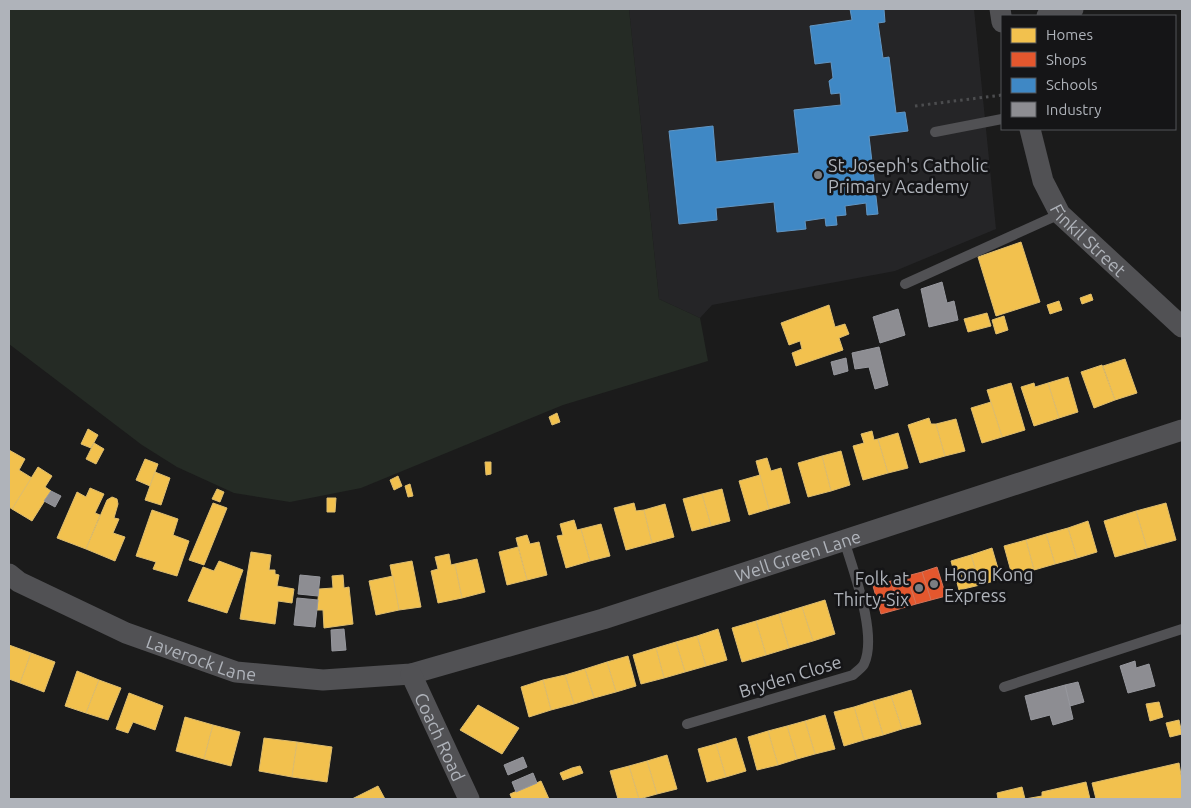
<svg xmlns="http://www.w3.org/2000/svg" width="1191" height="808" font-family="Ubuntu,sans-serif">
  <style>
    .built { fill: #252527 }
    .grass { fill: #252b25 }
    .homes { fill: #f2c14e; stroke: #debd6e }
    .shops { fill: #e4572e; stroke: #d47358 }
    .schools { fill: #3f88c5; stroke: #6195c2 }
    .industry { fill: #8d8d92; stroke: #97989e }
    .lines { fill: none; stroke-linecap: round; stroke-linejoin: round }
    .path { stroke: #4c4d4f; stroke-width: 3; stroke-dasharray: 2.5 4; stroke-linecap: butt }
    .lane { stroke: #515154; stroke-width: 10 }
    .street { stroke: #515154; stroke-width: 21 }
    .poi-dot { fill: #7b7e82; stroke: #151517; stroke-width: 2 }
    .labels { text-anchor: middle; dominant-baseline: central; stroke-width: 5; stroke-linejoin: round; paint-order: stroke }
    .poi-label { font-size: 18px; fill: #afb3ba; stroke: #151517; text-anchor: start }
    .street-label { font-size: 18px; fill: #afb3ba; stroke: #151517 }
  </style>
  <rect width="100%" height="100%" fill="#1b1b1b"/>
  <!-- built -->
  <polygon class="built" points="629,9 974,9 996,229 895,271 712,305 700,318 659,299"/>
  <!-- grass -->
  <polygon class="grass" points="9,9 629,9 659,299 700,318 708,361 563,405 361,488 290,502 234,493 177,467 142,445 9,344"/>
  <!-- homes -->
  <g class="homes">
    <polygon points="1021,242 1040,302 996,316 978,257"/>
    <polygon points="1091,294 1093,300 1082,304 1080,298"/>
    <polygon points="1059,301 1062,310 1050,314 1047,305"/>
    <polygon points="829,305 835,327 845,324 849,334 839,338 843,350 796,366 792,353 802,349 800,341 789,345 781,323"/>
    <polygon points="987,313 991,326 968,332 964,319"/>
    <polygon points="1004,316 1008,330 996,334 992,320"/>
    <polygon points="1125,359 1137,393 1115,400 1103,366"/>
    <polygon points="1102,365 1115,400 1094,408 1081,372"/>
    <polygon points="1068,377 1078,412 1059,418 1048,383"/>
    <polygon points="1011,383 1025,430 1002,437 987,390"/>
    <polygon points="1034,383 1035,387 1048,383 1059,418 1034,426 1021,387"/>
    <polygon points="991,402 1002,437 982,443 971,408"/>
    <polygon points="557,413 560,422 552,425 549,417"/>
    <polygon points="929,418 931,424 936,424 945,456 920,463 908,425"/>
    <polygon points="956,419 965,451 945,456 936,424"/>
    <polygon points="88,429 98,435 91,448 81,444"/>
    <polygon points="872,431 874,440 878,439 888,473 863,480 853,446 864,443 861,434"/>
    <polygon points="898,433 908,468 888,473 878,439"/>
    <polygon points="94,443 104,449 96,464 86,459"/>
    <polygon points="9,450 25,459 19,470 32,478 12,509 9,507"/>
    <polygon points="841,451 850,485 831,491 822,456"/>
    <polygon points="822,456 831,491 808,497 798,463"/>
    <polygon points="767,458 771,471 781,468 790,503 769,509 756,461"/>
    <polygon points="145,459 158,464 150,486 136,480"/>
    <polygon points="485,462 491,462 491,474 486,475"/>
    <polygon points="38,467 52,476 45,487 51,491 32,521 12,509"/>
    <polygon points="155,472 170,478 161,505 145,500"/>
    <polygon points="760,475 769,509 749,515 739,481"/>
    <polygon points="398,476 402,486 394,490 390,480"/>
    <polygon points="410,484 413,496 408,497 405,486"/>
    <polygon points="90,488 104,494 95,513 100,515 86,549 57,538 77,492 86,497"/>
    <polygon points="217,489 224,492 220,502 212,499"/>
    <polygon points="722,489 730,521 711,526 702,494"/>
    <polygon points="702,494 711,526 692,531 683,499"/>
    <polygon points="112,497 117,499 118,504 114,518 119,519 113,533 125,537 115,561 86,549 107,500"/>
    <polygon points="327,498 336,498 335,512 327,512"/>
    <polygon points="213,503 227,508 204,565 189,560"/>
    <polygon points="634,503 636,511 644,510 652,543 626,550 614,508"/>
    <polygon points="1166,503 1176,540 1147,548 1136,511"/>
    <polygon points="665,504 674,537 652,543 644,510"/>
    <polygon points="152,510 178,519 173,535 189,541 177,576 153,569 156,562 136,556"/>
    <polygon points="1136,511 1147,548 1115,557 1104,521"/>
    <polygon points="574,520 577,530 581,529 590,561 566,568 557,536 563,535 560,524"/>
    <polygon points="1088,521 1097,552 1077,558 1068,528"/>
    <polygon points="601,524 610,556 590,561 581,529"/>
    <polygon points="1068,528 1077,558 1055,564 1046,534"/>
    <polygon points="1046,534 1055,564 1034,570 1026,540"/>
    <polygon points="527,535 530,544 539,542 547,575 527,580 516,538"/>
    <polygon points="1026,540 1034,570 1012,575 1004,546"/>
    <polygon points="518,547 527,580 507,585 499,552"/>
    <polygon points="992,548 1001,579 980,585 971,555"/>
    <polygon points="251,552 271,555 269,570 275,570 275,574 279,575 277,586 294,589 292,603 278,601 275,624 240,619"/>
    <polygon points="449,554 451,565 455,564 462,598 438,603 431,571 438,569 435,557"/>
    <polygon points="971,555 980,585 959,590 951,561"/>
    <polygon points="477,559 485,592 462,598 455,564"/>
    <polygon points="219,561 243,570 227,613 188,601 203,567 214,571"/>
    <polygon points="412,561 421,607 399,610 390,565"/>
    <polygon points="343,575 344,588 349,587 353,624 324,628 323,610 317,610 319,589 333,588 332,576"/>
    <polygon points="393,576 399,610 376,615 369,581"/>
    <polygon points="825,600 835,634 813,641 802,607"/>
    <polygon points="802,607 813,641 789,648 779,614"/>
    <polygon points="779,614 789,648 766,655 756,621"/>
    <polygon points="756,621 766,655 742,662 732,628"/>
    <polygon points="718,629 727,660 706,666 697,636"/>
    <polygon points="697,636 706,666 685,672 676,642"/>
    <polygon points="676,642 685,672 664,678 656,648"/>
    <polygon points="9,645 31,653 20,683 9,679"/>
    <polygon points="656,648 664,678 641,684 633,655"/>
    <polygon points="31,653 55,662 44,692 20,683"/>
    <polygon points="628,656 636,686 616,692 607,662"/>
    <polygon points="607,662 616,692 594,698 585,669"/>
    <polygon points="585,669 594,698 574,704 565,675"/>
    <polygon points="77,671 99,680 86,713 65,706"/>
    <polygon points="565,675 574,704 551,710 543,680"/>
    <polygon points="99,680 121,688 108,720 86,713"/>
    <polygon points="543,680 551,710 529,717 521,687"/>
    <polygon points="911,690 921,724 902,729 891,696"/>
    <polygon points="129,693 163,706 155,730 133,722 128,733 116,729"/>
    <polygon points="891,696 902,729 883,735 873,701"/>
    <polygon points="873,701 883,735 864,740 854,707"/>
    <polygon points="1159,702 1163,717 1150,721 1146,704"/>
    <polygon points="478,705 519,728 502,754 460,730"/>
    <polygon points="854,707 864,740 844,746 834,712"/>
    <polygon points="825,715 835,749 815,754 805,721"/>
    <polygon points="185,717 213,725 204,759 176,751"/>
    <polygon points="1179,720 1182,734 1170,737 1166,723"/>
    <polygon points="805,721 815,754 797,759 787,726"/>
    <polygon points="213,725 240,732 231,766 204,759"/>
    <polygon points="787,726 797,759 778,765 768,731"/>
    <polygon points="768,731 778,765 757,770 748,737"/>
    <polygon points="264,738 297,742 292,777 259,771"/>
    <polygon points="736,738 746,771 726,777 716,744"/>
    <polygon points="297,742 332,747 327,782 292,777"/>
    <polygon points="716,744 726,777 707,782 698,749"/>
    <polygon points="667,755 677,789 657,794 647,761"/>
    <polygon points="647,761 657,794 639,799 629,766"/>
    <polygon points="1179,763 1182,781 1182,799 1096,799 1092,783"/>
    <polygon points="580,766 583,773 563,780 560,773 572,768"/>
    <polygon points="629,766 639,799 618,799 610,771"/>
    <polygon points="541,781 549,799 512,799 510,794"/>
    <polygon points="1086,782 1090,799 1025,799 1042,796 1042,792"/>
    <polygon points="378,786 385,799 352,799"/>
    <polygon points="1022,787 1025,799 998,799 997,793"/>
  </g>
  <!-- shops -->
  <g class="shops">
    <polygon points="937,567 946,596 931,600 922,572"/>
    <polygon points="922,572 931,600 916,604 907,576"/>
    <polygon points="907,576 916,604 899,609 891,581"/>
    <polygon points="891,581 899,609 881,614 873,586"/>
  </g>
  <!-- schools -->
  <polygon class="schools" points="850,9 884,9 885,22 878,23 883,58 889,57 896,113 905,112 908,131 869,136 878,214 867,215 866,203 845,206 846,215 836,216 837,225 826,226 825,218 805,221 806,229 777,232 774,202 716,208 717,220 679,224 669,131 713,126 716,162 799,153 794,110 841,105 840,93 831,94 829,81 833,78 831,62 815,64 810,26 852,20"/>
  <!-- industry -->
  <g class="industry">
    <polygon points="942,282 947,303 954,301 958,320 929,327 921,289"/>
    <polygon points="898,309 905,335 880,343 873,317"/>
    <polygon points="879,347 888,385 875,389 869,367 855,369 852,353"/>
    <polygon points="846,358 848,371 834,375 831,362"/>
    <polygon points="51,491 61,496 55,507 44,501"/>
    <polygon points="300,575 320,577 318,596 298,594"/>
    <polygon points="297,598 318,600 315,627 294,625"/>
    <polygon points="344,629 346,650 332,651 331,630"/>
    <polygon points="1135,661 1136,668 1149,664 1155,686 1128,693 1120,666"/>
    <polygon points="1078,682 1084,702 1070,706 1065,685"/>
    <polygon points="1065,685 1073,719 1053,725 1050,715 1031,720 1025,696"/>
    <polygon points="523,757 527,767 508,775 504,765"/>
    <polygon points="533,773 537,783 516,792 512,782"/>
  </g>
  <g class="lines">
    <!-- path -->
    <polyline class="path" points="915,106 1002,95"/>
    <!-- lane -->
    <g class="lane">
      <polyline points="935,132 1002,119"/>
      <polyline points="905,284 1060,214"/>
      <polyline points="1004,687 1182,629"/>
      <path d="M 687,724 L 853,675 C 857,671 862,668 864,664 C 878,635 853,570 844,540"/>
    </g>
    <!-- street -->
    <g class="street">
      <polyline points="1000,9 1002,22"/>
      <polyline points="1047,16 1073,9"/>
      <path id="s1" d="M 1030,129 L 1043,181 L 1060,214 L 1182,327"/>
      <path id="s2" d="M 9,574 L 19,582 L 126,633 L 236,672 L 323,680 L 411,674 L 603,619 L 1182,430"/>
      <path id="s3" d="M 411,674 L 469,799"/>
    </g>
  </g>
  <!-- markers -->
  <g class="poi-dot">
    <circle cx="818" cy="175" r="5"/>
    <circle cx="934" cy="584" r="5"/>
    <circle cx="919" cy="588" r="5"/>
  </g>
  <g class="labels">
    <!-- poi labels -->
    <g class="poi-label">
      <text x="828" y="165">St Joseph's Catholic<tspan x="828" dy="21">Primary Academy</tspan></text>
      <text x="944" y="574">Hong Kong<tspan x="944" dy="21">Express</tspan></text>
      <text x="909" y="578" text-anchor="end">Folk at<tspan x="909" dy="21">Thirty-Six</tspan></text>
    </g>
    <!-- street labels -->
    <g class="street-label">
      <text stroke="none"><textPath href="#s1" startOffset="129">Finkil Street</textPath></text>
      <text stroke="none"><textPath href="#s2" startOffset="828">Well Green Lane</textPath></text>
      <text stroke="none"><textPath href="#s2" startOffset="211">Laverock Lane</textPath></text>
      <text transform="translate(790 676) rotate(-17)">Bryden Close</text>
      <text stroke="none"><textPath href="#s3" startOffset="69">Coach Road</textPath></text>
    </g>
  </g>
  <!-- border -->
  <rect width="1191" height="808" fill="none" stroke="#afb3ba" stroke-width="20"/>
  <!-- legend -->
  <rect x="1001" y="15" width="175" height="115" fill="#151517" stroke="#535458"/>
  <rect x="1011" y="28" width="25" height="15" fill="#f2c14e" stroke="#535458"/>
  <text x="1046" y="40" font-size="15" fill="#afb3ba">Homes</text>
  <rect x="1011" y="52" width="25" height="15" fill="#e4572e" stroke="#535458"/>
  <text x="1046" y="65" font-size="15" fill="#afb3ba">Shops</text>
  <rect x="1011" y="78" width="25" height="15" fill="#3f88c5" stroke="#535458"/>
  <text x="1046" y="90" font-size="15" fill="#afb3ba">Schools</text>
  <rect x="1011" y="102" width="25" height="15" fill="#8d8d92" stroke="#535458"/>
  <text x="1046" y="115" font-size="15" fill="#afb3ba">Industry</text>
</svg>
